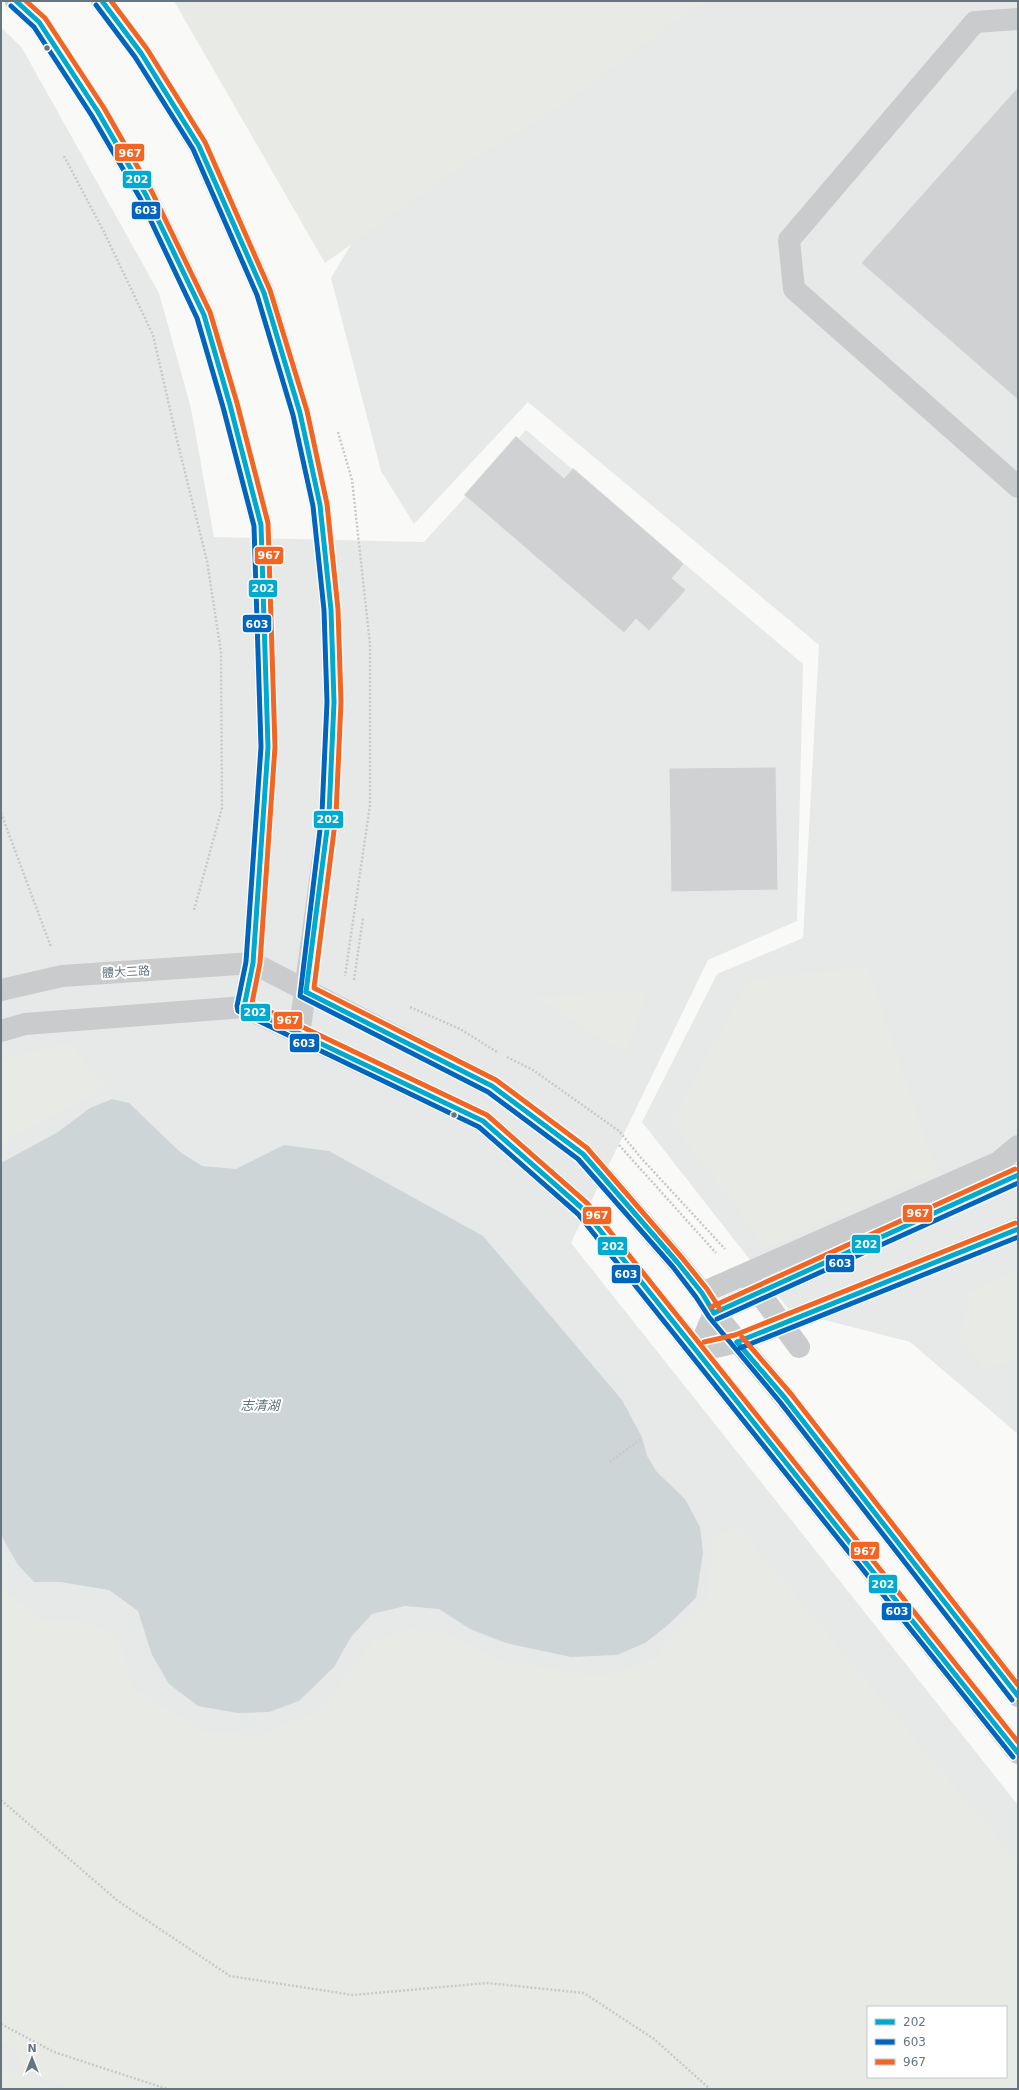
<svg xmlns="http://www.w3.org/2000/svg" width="1019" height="2090" font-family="'DejaVu Sans','Noto Sans TC',sans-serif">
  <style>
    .built { fill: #e7e9e8; fill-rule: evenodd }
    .green { fill: #e8eae6; fill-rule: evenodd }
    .water { fill: #cdd5d7 }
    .building { fill: #cfd1d2; stroke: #e8e8e8 }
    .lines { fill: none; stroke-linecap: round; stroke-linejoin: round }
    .path { stroke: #c8c9ca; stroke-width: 2.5; stroke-dasharray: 2 2; stroke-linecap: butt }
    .minor { stroke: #cacbcc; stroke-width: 22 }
    .bus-1-casing { stroke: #fff; stroke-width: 8 }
    .bus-2-casing { stroke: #fff; stroke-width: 8 }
    .bus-3-casing { stroke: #fff; stroke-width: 8 }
    .bus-1 { stroke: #00a9ce; stroke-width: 5 }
    .bus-2 { stroke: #0065bd; stroke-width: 5 }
    .bus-3 { stroke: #f26522; stroke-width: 5 }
    .bus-dot { fill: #667680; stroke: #fff; stroke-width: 1.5 }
    .labels { text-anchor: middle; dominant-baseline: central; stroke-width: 4; stroke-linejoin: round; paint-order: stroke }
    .street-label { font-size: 12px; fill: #667680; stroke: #fff }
    .water-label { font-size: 13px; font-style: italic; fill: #61747a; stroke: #fff }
    .line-badge { stroke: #fff; stroke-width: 1.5 }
    .badge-label { font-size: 11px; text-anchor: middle; font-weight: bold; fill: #fff }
  </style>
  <rect width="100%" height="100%" fill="#f9f9f8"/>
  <!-- built -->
  <g class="built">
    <polygon points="497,1 1018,1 1018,1434 910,1342 790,1311 642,1122 717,974 803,938 819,645 528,402 414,524 381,471 331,278"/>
    <path d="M 1,27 L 22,48 L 159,293 L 191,408 L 214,537 L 424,542 L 526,430 L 803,664 L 797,921 L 708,960 L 571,1243 L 1018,1805 L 1018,2089 L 1,2089 ZM 868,2007 L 1006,2007 L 1006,2077 L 868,2077 Z"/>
  </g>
  <!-- green -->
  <g class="green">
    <polygon points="174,1 703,1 561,106 463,165 325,263"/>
    <polygon points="867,967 937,1172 766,1248 671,1121 749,980"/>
    <polygon points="648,990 626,1054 535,997"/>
    <polygon points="70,1042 105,1087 1,1144 1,1060"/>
    <polygon points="1018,1268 1018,1363 1013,1360 998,1364 987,1371 981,1367 958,1336 969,1302 967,1294 985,1283 1005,1277"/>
    <path d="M 737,1526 L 1018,1862 L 1018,2089 L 73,2089 L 25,2072 L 12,2047 L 1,2043 L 1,1586 L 41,1621 L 79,1621 L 117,1635 L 134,1689 L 207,1733 L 262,1735 L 320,1710 L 373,1641 L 407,1629 L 448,1633 L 495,1660 L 602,1676 L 652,1660 L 707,1601 L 713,1540 ZM 868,2007 L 1006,2007 L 1006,2077 L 868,2077 Z"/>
    <polygon points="1,2067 57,2089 1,2089"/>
  </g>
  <!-- water -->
  <polygon class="water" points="112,1099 129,1103 180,1152 202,1166 236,1169 284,1145 329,1151 483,1236 622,1400 642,1437 647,1456 657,1472 685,1499 700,1527 703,1553 696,1598 668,1625 645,1643 617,1655 571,1657 506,1643 470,1629 439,1609 405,1606 372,1614 351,1637 334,1667 299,1701 269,1712 238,1713 198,1706 169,1684 152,1655 138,1611 109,1590 60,1582 34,1582 18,1565 1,1535 1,1163 58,1132 90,1108"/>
  <!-- building -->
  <g class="building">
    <polygon points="1018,87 1018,400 861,263"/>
    <polygon points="516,436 564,478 573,468 684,564 672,578 686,590 649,631 636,619 624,633 464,495"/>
    <polygon points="776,767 778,890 671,892 669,768"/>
  </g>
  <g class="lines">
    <!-- path -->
    <g class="path">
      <polyline points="64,156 104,232 153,335 177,440 207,561 221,652 222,808 194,910"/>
      <polyline points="338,432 352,480 370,644 370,805 345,976"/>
      <polyline points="1,813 51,947"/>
      <polyline points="354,980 363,918"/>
      <polyline points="410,1007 460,1029 497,1052"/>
      <polyline points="507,1057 533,1070 619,1131 642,1159 725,1249"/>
      <polyline points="619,1145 716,1253"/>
      <polyline points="610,1462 642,1438"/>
      <polyline points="1,1800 118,1901 230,1976 353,1995 487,1983 584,1993 654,2039 710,2089"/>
      <polyline points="1,2024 54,2052 167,2089"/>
    </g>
    <!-- minor -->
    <g class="minor">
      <polyline points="16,1 39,22 98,112 146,195 204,315 230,405 261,525 268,747 253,963 244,1007 483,1121 583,1209 1018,1753"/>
      <polyline points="102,1 141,53 199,146 264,293 300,413 320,505 331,610 334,702 329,814 299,1035"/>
      <polyline points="1018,19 975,22 789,240 794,289 1018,487"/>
      <polyline points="253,963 492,1086 583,1154 678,1263 702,1293 714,1313 785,1398 1018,1696"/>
      <polyline points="1,990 62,976 253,963"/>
      <polyline points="1,1031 25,1024 244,1007"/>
      <polyline points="752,1283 799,1347"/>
      <polyline points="702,1293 999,1162 1018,1146"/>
      <polyline points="714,1313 1018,1175"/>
      <polyline points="698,1351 737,1342 1018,1229"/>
      <polyline points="698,1351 714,1313"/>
    </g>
    <defs>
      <g id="bus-1">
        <polyline points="16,1 39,22 98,112 146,195 204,315 230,405 261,525 268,747 253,963 244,1007 483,1121 583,1209 1018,1753"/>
        <polyline points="102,1 141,53 199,146 264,293 300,413 320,505 331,610 334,702 329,814 306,992"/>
        <polyline points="306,992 492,1086 583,1154 678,1263 702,1293 714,1313"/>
        <polyline points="714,1313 1018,1175"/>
        <polyline points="737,1342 785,1398 1018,1696"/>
        <polyline points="737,1342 1018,1229"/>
      </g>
      <g id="bus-2">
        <polyline points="96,5 135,57 193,149 257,295 293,415 313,506 324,610 327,702 322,813 300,996 488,1092 578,1159 673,1267 696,1297 709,1317 780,1402 1012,1700"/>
        <polyline points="11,6 34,27 92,116 140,198 197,318 223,407 254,526 261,747 246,962 237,1006 238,1011 479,1127 578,1214 1013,1757"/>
        <polyline points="717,1319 1018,1183"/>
        <polyline points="740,1348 1018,1237"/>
      </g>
      <g id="bus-3">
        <polyline points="26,1 45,18 104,108 152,192 210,312 237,403 268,523 275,747 260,963 252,1003 487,1115 588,1204 1018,1742"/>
        <polyline points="111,1 147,49 205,142 270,290 307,411 327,504 338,609 341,702 336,815 314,988 496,1080 587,1148 683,1259 707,1289 720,1309"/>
        <polyline points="711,1307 1015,1169"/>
        <polyline points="742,1337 791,1394 1018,1685"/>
        <polyline points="704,1342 735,1335 1015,1223"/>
      </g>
    </defs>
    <!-- bus-1 casing -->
    <use href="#bus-1" class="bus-1-casing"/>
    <!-- bus-2 casing -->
    <use href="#bus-2" class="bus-2-casing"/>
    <!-- bus-3 casing -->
    <use href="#bus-3" class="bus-3-casing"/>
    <!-- bus-1 -->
    <use href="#bus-1" class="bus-1"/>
    <!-- bus-2 -->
    <use href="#bus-2" class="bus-2"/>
    <!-- bus-3 -->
    <use href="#bus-3" class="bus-3"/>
  </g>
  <!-- markers -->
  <g class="bus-dot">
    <circle cx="47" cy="48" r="3.5"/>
    <circle cx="454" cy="1115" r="3.5"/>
  </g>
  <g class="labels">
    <!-- street labels -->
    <g class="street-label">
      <text transform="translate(126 972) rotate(-3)">體大三路</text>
    </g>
    <!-- water labels -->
    <g class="water-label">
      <text x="260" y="1405">志清湖</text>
    </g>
  </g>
  <g class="line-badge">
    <rect x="114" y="143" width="31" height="19" rx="4" fill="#f26522"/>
    <rect x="122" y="170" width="30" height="19" rx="4" fill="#00a9ce"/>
    <rect x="131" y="201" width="30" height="19" rx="4" fill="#0065bd"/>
    <rect x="254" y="546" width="30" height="19" rx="4" fill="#f26522"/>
    <rect x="248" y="579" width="30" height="19" rx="4" fill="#00a9ce"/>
    <rect x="242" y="614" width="30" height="19" rx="4" fill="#0065bd"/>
    <rect x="313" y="810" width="31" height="19" rx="4" fill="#00a9ce"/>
    <rect x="240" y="1003" width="31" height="19" rx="4" fill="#00a9ce"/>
    <rect x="273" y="1011" width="30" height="19" rx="4" fill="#f26522"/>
    <rect x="289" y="1033" width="31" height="20" rx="4" fill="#0065bd"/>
    <rect x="902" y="1204" width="31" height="19" rx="4" fill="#f26522"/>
    <rect x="582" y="1206" width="30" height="19" rx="4" fill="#f26522"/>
    <rect x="851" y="1234" width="30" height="20" rx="4" fill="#00a9ce"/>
    <rect x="597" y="1236" width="31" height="20" rx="4" fill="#00a9ce"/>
    <rect x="825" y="1254" width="30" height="19" rx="4" fill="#0065bd"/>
    <rect x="611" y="1264" width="30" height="20" rx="4" fill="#0065bd"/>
    <rect x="850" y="1541" width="30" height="19" rx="4" fill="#f26522"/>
    <rect x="868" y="1574" width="30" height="20" rx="4" fill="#00a9ce"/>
    <rect x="881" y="1602" width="31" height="19" rx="4" fill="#0065bd"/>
  </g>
  <g class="badge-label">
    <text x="130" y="157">967</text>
    <text x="137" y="183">202</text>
    <text x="146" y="214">603</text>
    <text x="269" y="559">967</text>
    <text x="263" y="592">202</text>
    <text x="257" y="628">603</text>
    <text x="328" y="823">202</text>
    <text x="255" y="1016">202</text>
    <text x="288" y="1024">967</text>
    <text x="304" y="1047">603</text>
    <text x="918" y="1217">967</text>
    <text x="597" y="1219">967</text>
    <text x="866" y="1248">202</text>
    <text x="613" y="1250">202</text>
    <text x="840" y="1267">603</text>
    <text x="626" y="1278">603</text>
    <text x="865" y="1555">967</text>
    <text x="883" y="1588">202</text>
    <text x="897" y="1615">603</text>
  </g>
  <!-- border -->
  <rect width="1019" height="2090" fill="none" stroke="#667680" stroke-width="4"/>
  <!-- legend -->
  <rect x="867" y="2006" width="140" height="72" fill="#ffffff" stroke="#c2c8cc"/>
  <rect x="875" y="2019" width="20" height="6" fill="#00a9ce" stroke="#c2c8cc"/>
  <text x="903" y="2026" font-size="12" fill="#667680">202</text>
  <rect x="875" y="2039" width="20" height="6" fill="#0065bd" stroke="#c2c8cc"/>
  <text x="903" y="2046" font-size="12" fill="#667680">603</text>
  <rect x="875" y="2059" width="20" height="6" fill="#f26522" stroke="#c2c8cc"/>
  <text x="903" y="2066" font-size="12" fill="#667680">967</text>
  <!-- north arrow -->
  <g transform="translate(32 2058)" stroke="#ffffff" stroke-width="3" paint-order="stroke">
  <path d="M0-3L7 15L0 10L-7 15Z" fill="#667680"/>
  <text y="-6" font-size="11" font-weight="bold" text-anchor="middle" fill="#667680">N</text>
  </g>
</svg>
